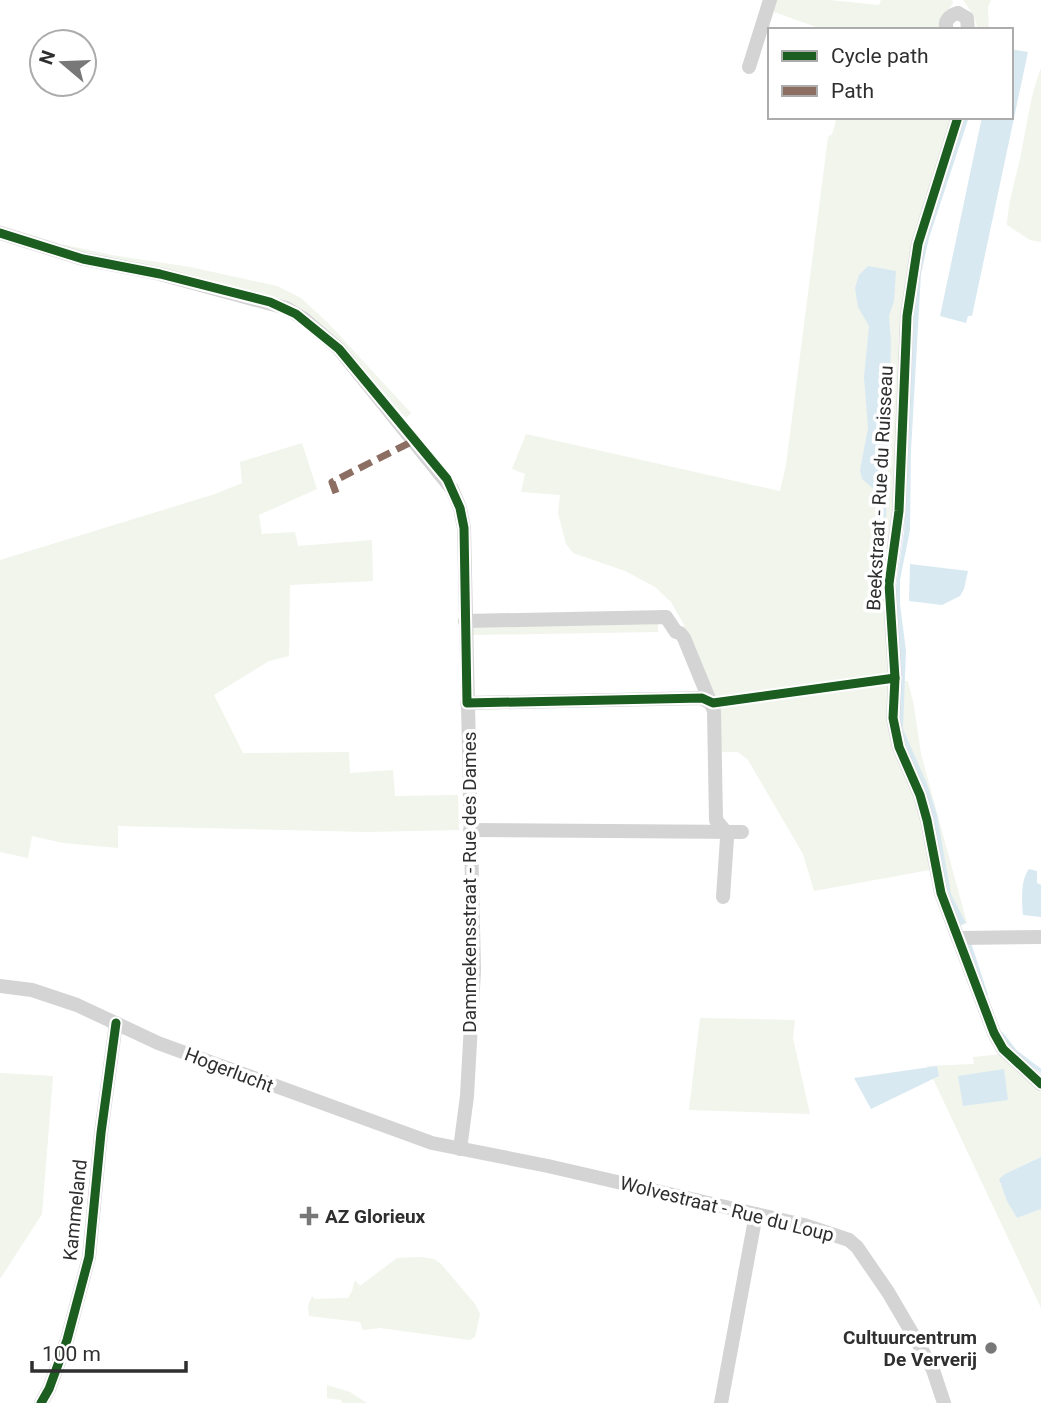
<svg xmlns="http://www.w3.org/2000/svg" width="1041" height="1403" font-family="Roboto,sans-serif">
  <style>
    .green { fill: #f1f5ec }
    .water { fill: #d9e9f2 }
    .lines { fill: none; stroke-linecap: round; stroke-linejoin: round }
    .stream { stroke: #d9e9f2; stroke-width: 3.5 }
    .minor { stroke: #d4d4d4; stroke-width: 14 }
    .quiet { stroke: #8d6e63; stroke-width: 7; stroke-dasharray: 14 7; stroke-linecap: butt }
    .cycleway-casing { stroke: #fff; stroke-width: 13 }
    .cycleway { stroke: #1b5e20; stroke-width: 9 }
    .poi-dot { fill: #787878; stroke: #fff; stroke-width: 2.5 }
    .labels { text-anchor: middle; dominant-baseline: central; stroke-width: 7; stroke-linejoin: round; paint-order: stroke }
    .street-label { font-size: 19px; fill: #2f2f2f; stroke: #fff }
    .poi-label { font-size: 19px; font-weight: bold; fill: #2f2f2f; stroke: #fff; text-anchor: start }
  </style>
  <rect width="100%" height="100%" fill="#fff"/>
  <!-- green -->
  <g class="green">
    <polygon points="775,0 830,0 879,5 881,0 952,0 953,3 940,22 941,30 819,30 819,28 771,11"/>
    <polygon points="963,0 991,0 988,7 989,30 975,30 977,26 974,16"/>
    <path d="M 1041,68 L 1041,242 L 1030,240 L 1007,225 C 1008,201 1016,178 1021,154 C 1027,125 1030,96 1041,68 Z"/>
    <polygon points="837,117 952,117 908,273 892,682 908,681 914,706 921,754 967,923 948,929 930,870 814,891 803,854 748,760 738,752 718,752 684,625 671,602 655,587 625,571 573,553 566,544 558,513 560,495 521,492 525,474 512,469 526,434 780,491 786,465 828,137 832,134"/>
    <polygon points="0,225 61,244 112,255 190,267 277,286 301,298 329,324 411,413 406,418 329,334 308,316 97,259 0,230"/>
    <polygon points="302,443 317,489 259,515 262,534 295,532 298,546 372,540 373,581 290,585 289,656 269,661 214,695 243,753 349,752 350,773 393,770 395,796 458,795 459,830 367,832 118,826 118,848 63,843 32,836 28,858 0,852 0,560 215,494 242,483 240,462"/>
    <polygon points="658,622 658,632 471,635 474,626"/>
    <polygon points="700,1018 795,1020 793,1038 810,1114 689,1110"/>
    <polygon points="1003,1054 1041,1089 1041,1157 1005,1174 1000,1183 1017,1218 1041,1209 1041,1308 927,1066 974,1064 973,1057"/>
    <polygon points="0,1073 53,1076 42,1214 0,1279"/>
    <polygon points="420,1257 434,1259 441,1264 475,1304 480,1314 475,1337 469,1340 380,1328 363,1330 360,1322 309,1316 308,1306 312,1296 315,1299 348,1298 352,1291 355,1280 360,1286 397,1258"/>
    <polygon points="327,1385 350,1392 367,1403 342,1403 341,1400 327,1398"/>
  </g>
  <!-- water -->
  <g class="water">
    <polygon points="1011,49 1028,52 972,316 968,316 966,323 940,316 982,117 1011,117"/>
    <polygon points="963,117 969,117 929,238 921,274 911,451 910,530 900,580 900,604 906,651 903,729 927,784 937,815 951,894 966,923 959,926 897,723 893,607 904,532 916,269"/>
    <polygon points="868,266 896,271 894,301 889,316 891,342 888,450 881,460 886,469 887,501 881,573 877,578 870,578 868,574 879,500 875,490 862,479 860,470 868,428 864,377 869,326 858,307 855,288 859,275"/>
    <polygon points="910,564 968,571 964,589 960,596 942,605 909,601"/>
    <path d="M 1029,869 L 1037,871 L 1037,883 L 1041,885 L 1041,917 L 1023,915 C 1022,901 1020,881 1029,869 Z"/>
    <polygon points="937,1066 939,1076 871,1109 854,1078"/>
    <polygon points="1004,1069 1008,1100 963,1106 958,1076"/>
    <polygon points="1041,1157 1041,1209 1017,1218 1007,1201 999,1179 1005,1174"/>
  </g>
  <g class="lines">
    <!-- stream -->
    <g class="stream">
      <polyline points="969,942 986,994"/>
      <polyline points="1002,1034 1016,1052 1041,1071"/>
    </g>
    <!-- minor -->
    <g class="minor">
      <polyline points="958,13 967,18 968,30"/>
      <path d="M 947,30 C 943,21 950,15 958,13"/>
      <polyline points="749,67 770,0"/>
      <polyline points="958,117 918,244 907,316 899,511 889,584 895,678 893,718 899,747 920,795 927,820 941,893 994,1033 1003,1049 1041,1084"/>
      <polyline points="0,233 83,259 160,274 286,308 304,319 339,349 452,489 460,508 464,528 474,970 467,1096 460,1149"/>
      <polyline points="465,621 666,617 676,632 680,633 684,638 714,711 716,820 725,831 727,838 723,897"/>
      <polyline points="467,703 702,698 710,703"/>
      <polyline points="470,830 742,832"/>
      <polyline points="959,938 1041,937"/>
      <polyline points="0,986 32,990 77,1005 158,1043 432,1143 548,1166 756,1214 804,1225 849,1240 857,1247 888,1292 922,1350 933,1370 944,1403"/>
      <polyline points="41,1403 49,1389 67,1340 89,1257 101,1133 116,1023"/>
      <polyline points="721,1403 756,1214"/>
    </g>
    <!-- quiet -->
    <polyline class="quiet" points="336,493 332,482 415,440"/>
    <defs>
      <g id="cycleway">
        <polyline points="958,117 918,244 907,316 899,511 889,584 895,678 893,718 899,747 920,795 927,820 941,893 994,1033 1003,1049 1041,1084"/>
        <polyline points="0,233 83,259 160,274 270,302 296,314 339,349 447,479 460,508 464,528 467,703 702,698 713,703 895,678"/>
        <polyline points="41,1403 49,1389 67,1340 89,1257 101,1133 116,1023"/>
      </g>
    </defs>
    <!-- cycleway casing -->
    <use href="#cycleway" class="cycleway-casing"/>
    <!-- cycleway -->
    <use href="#cycleway" class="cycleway"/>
  </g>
  <!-- markers -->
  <g class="poi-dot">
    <path d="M305.5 1205.5h7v7h7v7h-7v7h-7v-7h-7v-7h7z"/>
    <circle cx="991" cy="1348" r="7"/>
  </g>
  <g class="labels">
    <!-- street labels -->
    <g class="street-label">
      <text transform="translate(880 488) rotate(-87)">Beekstraat - Rue du Ruisseau</text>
      <text transform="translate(469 882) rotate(-90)">Dammekensstraat - Rue des Dames</text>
      <text transform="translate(229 1070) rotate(21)">Hogerlucht</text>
      <text transform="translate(727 1209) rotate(14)">Wolvestraat - Rue du Loup</text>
      <text transform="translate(75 1210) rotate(-84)">Kammeland</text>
    </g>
    <!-- poi labels -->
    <g class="poi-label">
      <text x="325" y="1216">AZ Glorieux</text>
      <text x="977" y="1337" text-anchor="end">Cultuurcentrum<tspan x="977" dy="22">De Ververij</tspan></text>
    </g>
  </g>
  <!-- legend -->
  <rect x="768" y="28" width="245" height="91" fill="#ffffff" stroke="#acacac" stroke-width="2"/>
  <rect x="782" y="51" width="35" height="10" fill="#1b5e20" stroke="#acacac" stroke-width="2"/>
  <text x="831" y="63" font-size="21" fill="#2f2f2f">Cycle path</text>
  <rect x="782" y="86" width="35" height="10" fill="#8d6e63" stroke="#acacac" stroke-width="2"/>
  <text x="831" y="98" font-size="21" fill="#2f2f2f">Path</text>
  <!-- north arrow -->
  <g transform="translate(63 63) rotate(289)"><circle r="33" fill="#ffffff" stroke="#acacac" stroke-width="2"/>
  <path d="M0-5L12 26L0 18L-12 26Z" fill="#787878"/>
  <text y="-10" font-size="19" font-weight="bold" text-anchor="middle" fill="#2f2f2f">N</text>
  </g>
  <!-- scale -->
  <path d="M32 1361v10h154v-10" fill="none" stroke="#2f2f2f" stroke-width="3.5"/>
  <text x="42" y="1361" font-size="21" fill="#2f2f2f" stroke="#ffffff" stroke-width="5" paint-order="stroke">100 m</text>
</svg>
